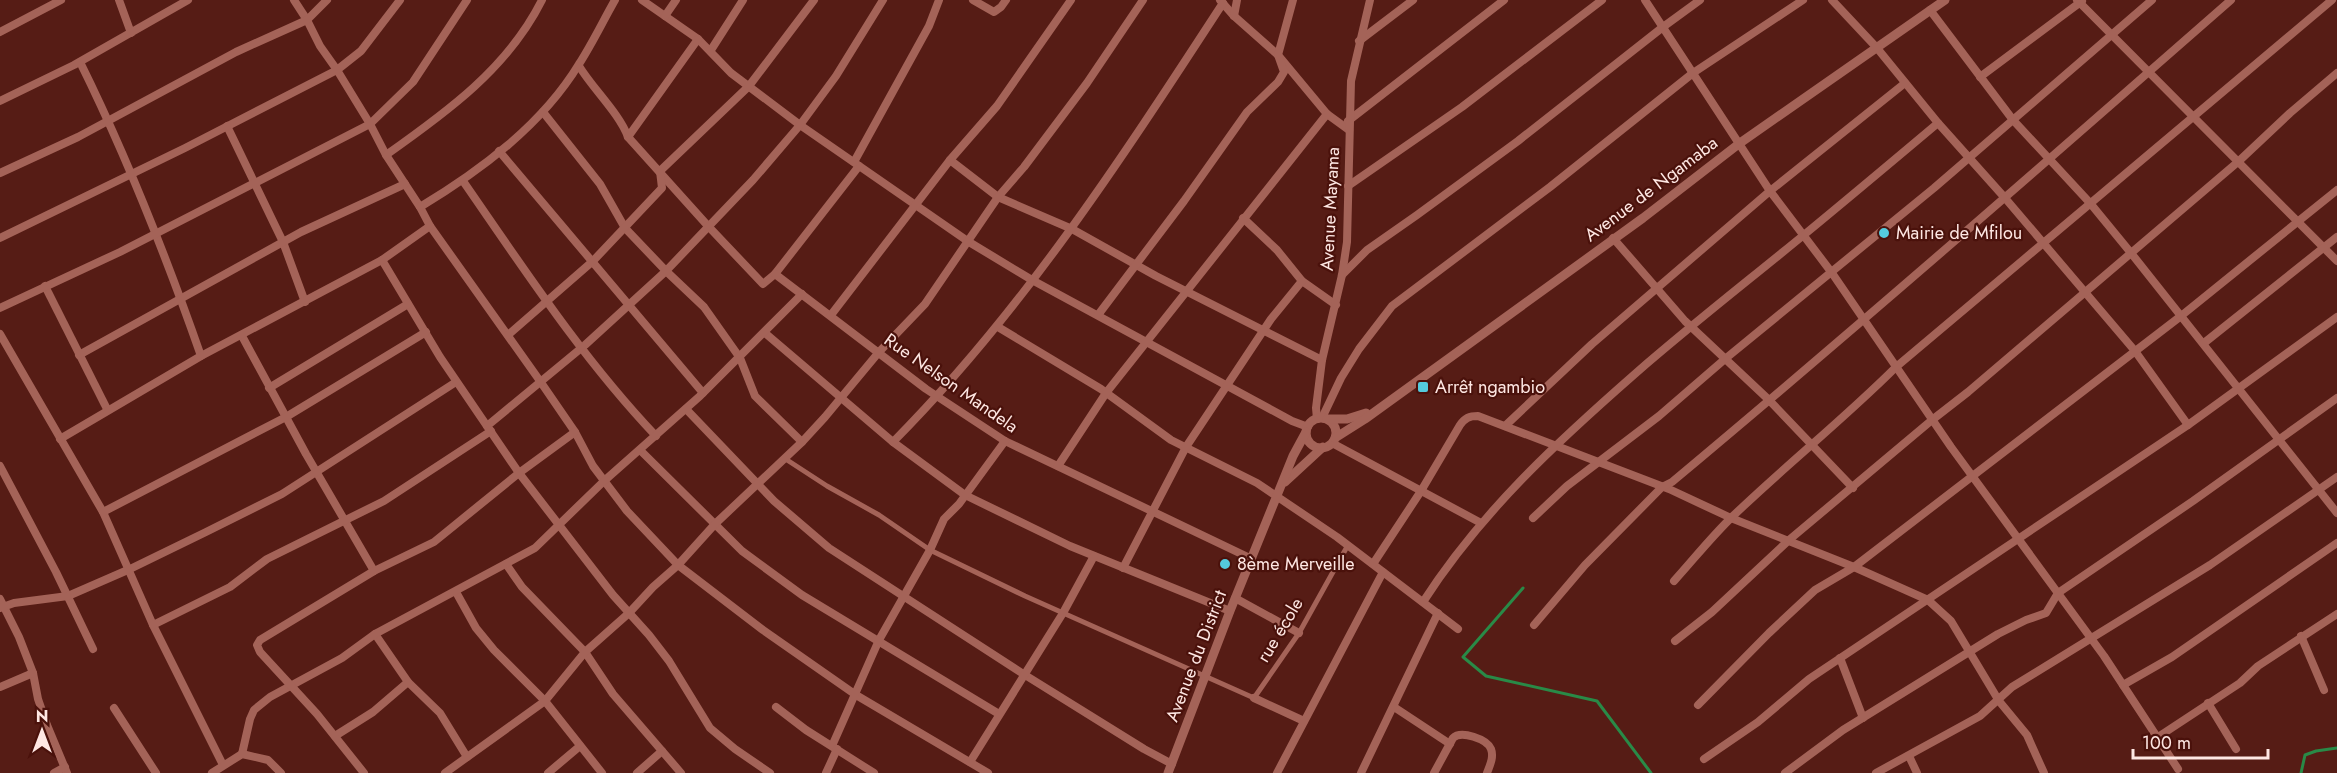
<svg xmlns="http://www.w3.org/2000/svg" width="2337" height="773" font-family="Jost,sans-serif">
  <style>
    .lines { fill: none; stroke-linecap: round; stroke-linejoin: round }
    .stream { stroke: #298a47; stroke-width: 3 }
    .pedestrian { stroke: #a46358; stroke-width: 5 }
    .minor { stroke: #a46358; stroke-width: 8 }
    .tertiary { stroke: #a46358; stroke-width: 9 }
    .poi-dot { fill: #54cadd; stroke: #4a110b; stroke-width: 2 }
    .labels { text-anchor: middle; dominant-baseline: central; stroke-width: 4.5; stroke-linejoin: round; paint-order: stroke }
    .street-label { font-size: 18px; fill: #fee7e3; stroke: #4a110b }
    .poi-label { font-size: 18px; fill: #fee7e3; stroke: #4a110b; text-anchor: start }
  </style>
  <rect width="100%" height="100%" fill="#561c15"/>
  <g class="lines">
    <!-- stream -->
    <g class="stream">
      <polyline points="1523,588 1463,657 1486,676 1597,701 1651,773"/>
      <polyline points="2301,773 2305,755 2316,751 2337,748"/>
    </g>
    <!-- pedestrian -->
    <polyline class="pedestrian" points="784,458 827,486 879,515 930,550 1025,596 1254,698 1299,633 1348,545"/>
    <!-- minor -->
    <g class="minor">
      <polyline points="119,0 131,33"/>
      <polyline points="294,0 307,20 320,46 337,70 370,124 386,155 420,207 430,226 540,381 575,432 593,466 627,511 678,565 763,630 856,695 988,773"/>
      <polyline points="642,0 698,39 731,73 800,125 969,242 1032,280 1292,421 1308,427"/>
      <polyline points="973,0 994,12 1001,7 1006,0"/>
      <polyline points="1220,0 1234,16 1278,55 1327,114 1349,130"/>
      <polyline points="1645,0 1770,191 1832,273 1951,447 2104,656 2178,769"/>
      <polyline points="1832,0 1877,48 1938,123 2005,198 2135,351 2188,425"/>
      <polyline points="2077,0 2337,261"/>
      <polyline points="1930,10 2013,120 2090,203 2131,253 2337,513"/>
      <polyline points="665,16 676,0"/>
      <polyline points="1234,16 1237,0"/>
      <polyline points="0,32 61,0"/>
      <polyline points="1359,41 1413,0"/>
      <polyline points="711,50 743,0"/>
      <path d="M 80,62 C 127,157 166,256 201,356"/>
      <path d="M 579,66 C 593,89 619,113 628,137 L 708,226 L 763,284 L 775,274 L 859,166"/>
      <polyline points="1980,77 2082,1"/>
      <polyline points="0,101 74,65 188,0"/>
      <polyline points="543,112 600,184 625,228 666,271 704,307 740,358 755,396 802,442"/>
      <polyline points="1348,121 1504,0"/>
      <polyline points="227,126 283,242 305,302"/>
      <polyline points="628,137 698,39"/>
      <polyline points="499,151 703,393"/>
      <path d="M 386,155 C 447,112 508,68 542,0"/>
      <polyline points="950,160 998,197 1072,229 1156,276 1322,360"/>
      <polyline points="854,162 929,26 939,0"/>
      <polyline points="0,173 78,137 236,52 307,20 327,0"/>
      <path d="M 463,181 C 524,269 582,358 656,436"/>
      <polyline points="1348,186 1462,107 1602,0"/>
      <path d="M 420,207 C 480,171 542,125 579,64 C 592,44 603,21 615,0"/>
      <polyline points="1243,218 1277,250 1302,281 1336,305"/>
      <polyline points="0,238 185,148 337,70 361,51 400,0"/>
      <polyline points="1613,238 1685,321 1769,400 1853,488"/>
      <polyline points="382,260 440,357 519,473 613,595 649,635 669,661 710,728 735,749 770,773"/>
      <polyline points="775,274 926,389 1005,441 1252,559"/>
      <polyline points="1342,275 1367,250 1417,215 1518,141 1663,27 1700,0"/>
      <polyline points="45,286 107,409"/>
      <polyline points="0,308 120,252 370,124 413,82 467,0"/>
      <polyline points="831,315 950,160 997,106 1071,0"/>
      <polyline points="1098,315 1184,201 1247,112 1278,82 1284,72 1278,55 1293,0"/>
      <polyline points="998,327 1101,389 1171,440 1257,483 1337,537 1458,629"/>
      <polyline points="765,333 893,442 965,495 1070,546 1230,611"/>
      <polyline points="0,334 103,512 153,625 223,765"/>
      <polyline points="508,335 593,261 662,188 660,171 749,86 814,0"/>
      <polyline points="242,336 306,454 374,571"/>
      <polyline points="2204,343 2337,237"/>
      <polyline points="79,355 301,232 405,184"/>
      <polyline points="269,388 408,304"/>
      <polyline points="686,409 774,501 829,548 1025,675 1144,749 1172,764"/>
      <polyline points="1322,418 1341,378 1359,349 1392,306 1550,187 1693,73 1803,0"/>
      <polyline points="1317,419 1316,408 1322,360 1342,275 1347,242 1351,81 1370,0"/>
      <polyline points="487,426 585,345 666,271 753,180 800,125 836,76 883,0"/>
      <polyline points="1505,426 1592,344 1770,191 1905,83"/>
      <polyline points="60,439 201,356 382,260 430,226"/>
      <path d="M 893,442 C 1023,311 1122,158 1223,3"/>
      <polyline points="1332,443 1481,523"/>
      <polyline points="640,450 742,551 802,595 999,714"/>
      <polyline points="0,466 56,572 93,649"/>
      <polyline points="1058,466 1106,393 1327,114"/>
      <polyline points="103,512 286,417 426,332"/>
      <polyline points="1533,518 1567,486 1659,416 1725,359 1934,188 2152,0"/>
      <polyline points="506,564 522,587 585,652 613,694 681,773"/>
      <path d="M 1373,564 L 1421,491 L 1460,425 C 1465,418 1469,416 1478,416 L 1669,489 L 1731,518 L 1854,567 L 1928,600 L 1951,621 L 1999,701 L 2027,735 L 2044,773"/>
      <polyline points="1123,568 1186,447 1271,319 1302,281"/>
      <path d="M 1674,581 C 1694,559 1712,536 1733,516 C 1786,465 1844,419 1896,367 L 2332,0"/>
      <polyline points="456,592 476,628 494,650 545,701 602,773"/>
      <polyline points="1235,598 1299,633"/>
      <polyline points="0,599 19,637 33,673 38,699 47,725 67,773"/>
      <path d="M 1423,602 C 1481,512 1556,443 1636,373 C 1691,325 1749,280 1805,234 C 1850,197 1894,160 1938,123"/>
      <polyline points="0,608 14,603 68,596 130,569 206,532 282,494 456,382"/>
      <polyline points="153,625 230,587 267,559 384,501 491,431"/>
      <path d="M 1534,625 L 1585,565 L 1662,487 L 1672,482 C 1861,324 2046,162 2231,0"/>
      <polyline points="375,634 408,682 440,713 467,757"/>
      <polyline points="2301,636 2324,690"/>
      <polyline points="1675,641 1712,612 1789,540 1932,420 1968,392 2239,161 2290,113 2337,73"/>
      <polyline points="1840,658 1863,718"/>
      <polyline points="2123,685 2172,657 2337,543"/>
      <polyline points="0,687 33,673"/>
      <polyline points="1254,698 1304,721"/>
      <polyline points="2208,703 2236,749"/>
      <polyline points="1698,705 1769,633 1815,590 1854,567 2181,316 2337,190"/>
      <polyline points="776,707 806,730 874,773"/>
      <polyline points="1394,707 1450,744"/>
      <polyline points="114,708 156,773"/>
      <polyline points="335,736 373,712 408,682"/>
      <polyline points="2158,737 2240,683 2258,666 2337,614"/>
      <polyline points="832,746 879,640 930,550 944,519 959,504 1005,441"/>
      <polyline points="242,754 250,719 254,710 270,697 342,658 375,634 535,548 604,481 700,396 802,294"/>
      <polyline points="1909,756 1917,773"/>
      <polyline points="1704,759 1758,722 1809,679 2188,425 2337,317"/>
      <polyline points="970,762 1063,613 1094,556"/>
      <polyline points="54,773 65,767"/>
      <polyline points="212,773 242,754 268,760 281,773"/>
      <polyline points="364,773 317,714 260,652 257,645 260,640 374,571 434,542 519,473 575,432"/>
      <polyline points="445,773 545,701 585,652 629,613 653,587 678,565 715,524 802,442 825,417 879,352 925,304 998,197 1024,167 1087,83 1143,0"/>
      <polyline points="548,773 580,746"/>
      <polyline points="637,773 662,751"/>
      <polyline points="826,773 837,749"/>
      <polyline points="1277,773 1383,572"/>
      <polyline points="1361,773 1438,613"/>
      <path d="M 1434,773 L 1453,738 C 1461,730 1487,739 1491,749 C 1494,757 1490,765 1487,773"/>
      <polyline points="1785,773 1843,730 1998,634 2026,620 2046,613 2058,593 2193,501 2337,398"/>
      <polyline points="1876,773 1980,716 2012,687 2210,565 2337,477"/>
    </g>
    <!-- tertiary -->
    <g class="tertiary">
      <circle cx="1321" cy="433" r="15"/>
      <polyline points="1327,419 1347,419 1366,413"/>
      <polyline points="1335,438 1365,419 1643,218 1740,143 1945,0"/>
      <polyline points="1285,482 1323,447"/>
      <polyline points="1168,773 1230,611 1293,456 1306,432"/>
    </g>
  </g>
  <!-- markers -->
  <g class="poi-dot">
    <circle cx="1884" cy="233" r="6"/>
    <rect x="1417" y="381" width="12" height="12" rx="3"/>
    <circle cx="1225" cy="564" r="6"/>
  </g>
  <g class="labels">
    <!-- street labels -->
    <g class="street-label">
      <text transform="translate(1651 189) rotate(-37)">Avenue de Ngamaba</text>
      <text transform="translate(1330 209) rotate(-87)">Avenue Mayama</text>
      <text transform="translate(951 383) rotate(35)">Rue Nelson Mandela</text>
      <text transform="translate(1280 630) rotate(-59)">rue école</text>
      <text transform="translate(1196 656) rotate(-69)">Avenue du District</text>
    </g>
    <!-- poi labels -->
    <g class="poi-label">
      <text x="1896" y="233">Mairie de Mfilou</text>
      <text x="1435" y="387">Arrêt ngambio</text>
      <text x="1237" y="564">8ème Merveille</text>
    </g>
  </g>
  <!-- north arrow -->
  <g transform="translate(42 731)" stroke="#4a110b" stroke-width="4.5" paint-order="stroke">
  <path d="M0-4.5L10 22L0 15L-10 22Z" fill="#fee7e3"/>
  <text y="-9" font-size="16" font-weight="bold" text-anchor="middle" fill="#fee7e3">N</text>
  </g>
  <!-- scale -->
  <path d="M2133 749v9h135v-9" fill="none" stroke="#fee7e3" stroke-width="3"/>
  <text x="2142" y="749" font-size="18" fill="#fee7e3" stroke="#4a110b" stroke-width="4.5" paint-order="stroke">100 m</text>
</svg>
